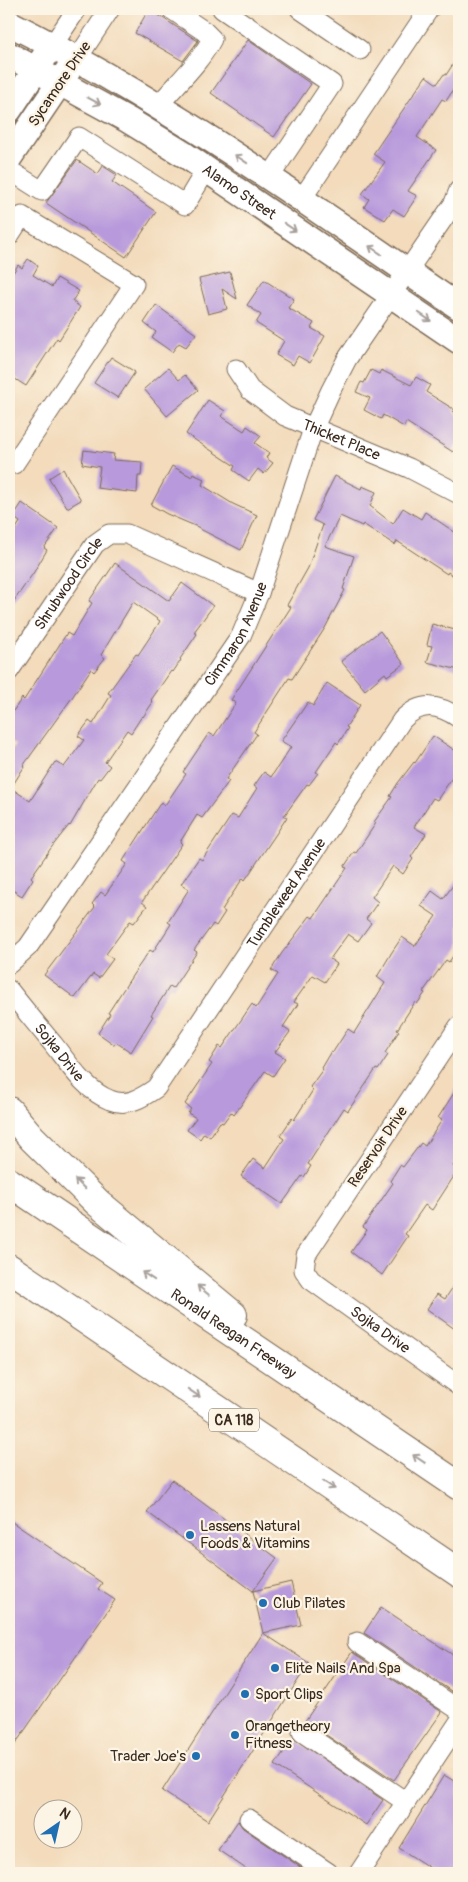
<svg xmlns="http://www.w3.org/2000/svg" width="468" height="1882" font-family="Pangolin,sans-serif">
  <style>
    .building { fill: #b89adc; fill-rule: evenodd }
    .lines { fill: none; stroke-linecap: round; stroke-linejoin: round }
    .minor-casing { stroke: #7b6855; stroke-width: 21 }
    .major-casing { stroke: #7b6855; stroke-width: 28 }
    .highway-casing { stroke: #7b6855; stroke-width: 30 }
    .minor { stroke: #fff; stroke-width: 19 }
    .major { stroke: #fff; stroke-width: 25 }
    .highway { stroke: #fff; stroke-width: 28 }
    .oneway { stroke: #a79f9a }
    .poi-dot { fill: #1f6fb2; stroke: #fcf5e5; stroke-width: 2 }
    .labels { text-anchor: middle; dominant-baseline: central; stroke-width: 4.5; stroke-linejoin: round; paint-order: stroke }
    .shield { fill: #fcf5e5; stroke: #75675a; stroke-width: 1 }
    .shield-label { font-size: 14px; font-weight: bold; fill: #3b2a1e }
    .street-label { font-size: 15px; fill: #3b2a1e; stroke: #fcf5e5 }
    .poi-label { font-size: 15px; fill: #3b2a1e; stroke: #fcf5e5; text-anchor: start }
  </style>
  <rect width="100%" height="100%" fill="#fcf5e5"/>
  <filter id="ink" filterUnits="userSpaceOnUse"><feTurbulence type="fractalNoise" baseFrequency=".02" numOctaves="2"/><feDisplacementMap in="SourceGraphic" scale="10" xChannelSelector="R" yChannelSelector="G"/><feConvolveMatrix kernelMatrix="1 2 1 2 8 2 1 2 1" color-interpolation-filters="sRGB"/></filter>
  <filter id="wash" filterUnits="userSpaceOnUse"><feTurbulence type="fractalNoise" baseFrequency=".0096" numOctaves="4" result="noise"/><feDisplacementMap in="SourceGraphic" scale="20" xChannelSelector="R" yChannelSelector="G"/><feGaussianBlur stdDeviation="1.12" result="paint"/><feColorMatrix in="noise" values="0 0 0 0 0 0 0 0 0 0 0 0 0 0 0 0 0 1.4 0 .05"/><feComposite in="paint" operator="in"/></filter>
  <g filter="url(#wash)">
    <rect width="100%" height="100%" fill="#f3dbbc"/>
    <g id="blocks">
      <!-- building -->
      <g class="building">
        <polygon points="149,9 198,41 183,61 135,33"/>
        <polygon points="248,40 311,84 274,137 211,93"/>
        <polygon points="459,55 459,81 446,101 442,99 417,137 436,150 408,191 417,196 404,216 393,209 385,220 364,207 369,199 362,194 385,162 373,154 426,76 437,84 444,74 446,75"/>
        <polygon points="77,160 98,174 103,166 117,175 112,182 156,212 126,257 46,203"/>
        <polygon points="28,259 38,266 33,275 52,287 57,278 79,291 72,301 80,307 59,340 57,338 26,386 9,375 9,279 18,265 22,268"/>
        <polygon points="230,272 237,299 222,289 227,309 208,314 199,279"/>
        <polygon points="264,280 294,299 288,308 314,323 311,328 325,336 310,363 298,356 293,365 276,355 284,341 256,323 261,315 247,305"/>
        <polygon points="156,305 196,334 186,347 179,343 172,352 152,338 156,332 144,323"/>
        <polygon points="111,357 135,372 118,398 94,383"/>
        <polygon points="168,368 179,380 185,375 198,390 167,416 144,389"/>
        <polygon points="371,370 379,374 381,370 411,385 416,377 430,385 426,392 455,410 453,412 459,416 459,441 453,452 406,422 404,427 383,415 381,419 364,410 370,398 356,392 361,382 364,383"/>
        <polygon points="208,400 225,411 221,416 244,431 247,426 261,436 255,443 269,453 266,458 273,463 264,474 258,469 249,481 233,470 235,466 186,434"/>
        <polygon points="84,450 114,454 113,460 142,462 141,476 138,476 137,493 97,488 100,467 82,464"/>
        <polygon points="172,466 192,477 193,474 204,479 202,485 233,504 257,515 241,550 200,529 200,528 167,514 151,505"/>
        <polygon points="63,469 81,500 67,508 49,478"/>
        <polygon points="335,476 361,489 362,486 376,492 370,506 393,524 403,508 421,519 425,512 459,535 459,580 448,572 447,574 397,541 395,545 363,524 362,526 340,516 325,546 354,556 343,589 345,590 325,628 292,679 289,678 254,732 257,734 226,779 229,781 202,818 197,815 180,842 182,844 142,902 147,906 134,923 130,921 106,954 113,959 99,978 93,974 75,998 44,975 95,907 92,904 101,892 105,895 127,864 123,861 161,802 165,805 186,774 183,772 209,733 214,736 236,703 231,700 291,607 287,605 308,568 323,525 313,520"/>
        <polygon points="22,503 58,528 44,548 47,550 34,572 9,608 9,540 20,522 13,517"/>
        <path d="M 115,563 L 169,601 L 182,583 L 213,606 L 194,632 L 197,634 L 180,659 L 181,660 L 173,672 L 171,671 L 151,700 L 153,702 L 143,717 L 142,716 L 131,733 L 127,730 L 105,762 L 110,766 L 100,779 L 98,778 L 70,826 L 69,825 L 51,848 L 31,877 L 33,879 L 22,896 L 9,888 L 9,754 L 15,745 L 9,740 L 9,717 L 22,698 L 24,700 L 67,633 L 72,636 L 92,603 L 89,601 ZM 133,602 L 160,621 L 156,628 L 138,655 L 136,654 L 108,693 L 111,695 L 93,724 L 89,721 L 78,736 L 84,740 L 64,767 L 55,762 L 30,801 L 11,788 L 24,767 L 23,766 L 71,699 L 91,669 L 94,672 L 105,658 L 101,655 Z"/>
        <polygon points="432,624 459,631 459,670 427,662 432,646 427,645"/>
        <polygon points="380,631 404,664 387,676 385,673 365,690 341,661"/>
        <polygon points="327,683 360,705 346,727 348,728 338,744 336,742 316,772 318,773 309,785 307,784 284,816 287,817 276,834 245,880 243,878 225,905 222,910 225,912 216,926 213,924 194,950 197,952 173,988 170,986 151,1015 153,1016 131,1052 117,1043 115,1045 98,1033 110,1014 108,1013 134,973 150,950 153,952 171,924 168,922 189,889 181,884 199,858 202,860 232,815 238,818 257,788 254,786 264,772 271,777 291,747 281,741 308,702 313,706"/>
        <polygon points="433,736 459,753 459,778 454,775 437,800 433,798 414,827 426,834 411,857 413,859 403,874 393,866 372,897 378,902 366,919 371,923 358,941 348,934 330,959 337,964 325,982 313,975 294,1002 298,1004 283,1027 290,1032 275,1052 285,1058 273,1076 265,1071 234,1115 231,1112 223,1123 220,1122 210,1137 204,1133 200,1139 187,1130 196,1118 188,1113 191,1109 185,1104 212,1064 209,1062 219,1046 222,1048 252,1004 256,1008 278,974 271,970 282,953 310,916 313,918 347,868 344,867 354,852 356,853 376,823 374,822 392,797 390,796 398,783 414,762 415,763"/>
        <polygon points="459,877 459,947 449,962 446,960 423,992 425,993 417,1004 415,1002 397,1030 399,1031 385,1053 388,1055 378,1070 376,1069 348,1111 344,1108 308,1164 311,1166 304,1177 302,1176 282,1204 241,1176 253,1159 265,1168 284,1139 280,1136 292,1118 294,1120 313,1090 310,1087 323,1069 321,1068 331,1051 333,1052 348,1029 354,1033 385,983 377,977 392,952 402,937 415,946 436,916 421,906 432,891 443,899"/>
        <polygon points="459,1085 459,1156 453,1166 458,1170 432,1210 425,1205 405,1234 408,1236 382,1275 351,1252 367,1230 363,1227 393,1183 390,1181 400,1165 403,1167 421,1143 425,1146 442,1120 438,1118"/>
        <polygon points="459,1278 459,1332 427,1309 437,1294 445,1299"/>
        <polygon points="172,1480 277,1558 253,1591 147,1512"/>
        <polygon points="9,1520 102,1583 98,1589 115,1600 9,1753"/>
        <polygon points="291,1582 301,1625 263,1633 253,1591"/>
        <polygon points="381,1607 459,1659 459,1684 454,1693 364,1633"/>
        <polygon points="263,1633 309,1663 208,1821 162,1791"/>
        <polygon points="352,1652 442,1712 394,1780 305,1721"/>
        <polygon points="293,1738 383,1800 366,1825 275,1765"/>
        <polygon points="444,1775 459,1784 459,1873 438,1873 399,1848"/>
        <polygon points="238,1821 243,1828 309,1873 252,1873 218,1850"/>
      </g>
    </g>
  </g>
  <g filter="url(#ink)">
    <use href="#blocks" fill-opacity="0" stroke="#7b6855" stroke-width="1"/>
    <g class="lines">
      <defs>
        <g id="minor">
          <polyline points="222,9 332,84 269,178"/>
          <polyline points="300,9 360,50"/>
          <polyline points="52,46 77,9"/>
          <polyline points="77,59 110,9"/>
          <path d="M 158,106 C 176,84 199,64 212,39 L 204,31 L 171,9"/>
          <polyline points="9,170 42,191 79,137 185,205 206,170"/>
          <polyline points="301,200 429,9"/>
          <polyline points="9,236 22,216 134,284 14,464 9,461"/>
          <path id="s1" d="M 236,369 L 250,390 L 285,416 L 409,468 L 459,494"/>
          <path id="s2" d="M 9,671 L 95,544 L 109,534 L 127,534 L 259,593"/>
          <path id="s3" d="M 9,964 L 28,947 L 241,636 L 259,593 L 313,429 L 331,390 L 347,359 L 454,203 L 459,190"/>
          <path id="s4" d="M 9,990 C 23,1008 38,1026 53,1044 C 68,1063 86,1091 110,1100 C 127,1107 142,1098 156,1088 L 402,720 C 421,701 438,704 459,718"/>
          <path id="s5" d="M 459,1026 L 306,1255 L 304,1270 L 311,1280 L 459,1386"/>
          <polyline points="357,1642 459,1710"/>
          <polyline points="302,1732 406,1802"/>
          <polyline points="249,1819 329,1873"/>
          <polyline points="359,1873 459,1722"/>
        </g>
        <g id="major">
          <path d="M 9,23 C 168,103 313,207 459,307"/>
          <path id="s6" d="M 9,55 L 128,120 L 185,155 L 459,341"/>
          <polyline points="9,110 45,56"/>
          <polyline points="9,158 69,69"/>
        </g>
        <g id="highway">
          <polyline points="9,1111 32,1138 98,1203 233,1315"/>
          <path id="s7" d="M 9,1182 L 459,1486"/>
          <polyline points="9,1268 459,1573"/>
        </g>
      </defs>
      <!-- minor casing -->
      <use href="#minor" class="minor-casing"/>
      <!-- major casing -->
      <use href="#major" class="major-casing"/>
      <!-- highway casing -->
      <use href="#highway" class="highway-casing"/>
      <!-- minor -->
      <use href="#minor" class="minor"/>
      <!-- major -->
      <use href="#major" class="major"/>
      <!-- highway -->
      <use href="#highway" class="highway"/>
    </g>
    <!-- one-way arrows -->
    <defs><path id="oneway-shaft" d="M-6 0H5M1.5-3L5.5 0L1.5 3" fill="none" stroke-width="1.6" stroke-linecap="round" stroke-linejoin="round" transform="scale(1.25)"/></defs>
    <g class="oneway">
      <use href="#oneway-shaft" transform="translate(94 101) rotate(28)"/>
      <use href="#oneway-shaft" transform="translate(241 159) rotate(-146)"/>
      <use href="#oneway-shaft" transform="translate(290 227) rotate(34)"/>
      <use href="#oneway-shaft" transform="translate(375 250) rotate(-146)"/>
      <use href="#oneway-shaft" transform="translate(425 317) rotate(35)"/>
      <use href="#oneway-shaft" transform="translate(80 1184) rotate(-135)"/>
      <use href="#oneway-shaft" transform="translate(148 1276) rotate(-146)"/>
      <use href="#oneway-shaft" transform="translate(203 1290) rotate(-140)"/>
      <use href="#oneway-shaft" transform="translate(194 1393) rotate(34)"/>
      <use href="#oneway-shaft" transform="translate(419 1459) rotate(-146)"/>
      <use href="#oneway-shaft" transform="translate(329 1485) rotate(34)"/>
    </g>
  </g>
  <!-- markers -->
  <g class="poi-dot">
    <circle cx="190" cy="1535" r="5"/>
    <circle cx="263" cy="1603" r="5"/>
    <circle cx="275" cy="1668" r="5"/>
    <circle cx="245" cy="1694" r="5"/>
    <circle cx="235" cy="1735" r="5"/>
    <circle cx="196" cy="1756" r="5"/>
  </g>
  <g class="labels">
    <!-- shield labels -->
    <rect class="shield" x="209" y="1408.5" width="50" height="23" rx="4"/>
    <g class="shield-label">
      <text x="234" y="1420">CA 118</text>
    </g>
    <!-- street labels -->
    <g class="street-label">
      <text transform="translate(60 84) rotate(-56)">Sycamore Drive</text>
      <text stroke="none"><textPath href="#s6" startOffset="268">Alamo Street</textPath></text>
      <text stroke="none"><textPath href="#s1" startOffset="130">Thicket Place</textPath></text>
      <text stroke="none"><textPath href="#s2" startOffset="106">Shrubwood Circle</textPath></text>
      <text stroke="none"><textPath href="#s3" startOffset="402">Cimmaron Avenue</textPath></text>
      <text stroke="none"><textPath href="#s4" startOffset="435">Tumbleweed Avenue</textPath></text>
      <text stroke="none"><textPath href="#s4" startOffset="80">Sojka Drive</textPath></text>
      <text transform="translate(378 1147) rotate(-56)">Reservoir Drive</text>
      <text stroke="none"><textPath href="#s5" startOffset="388">Sojka Drive</textPath></text>
      <text stroke="none"><textPath href="#s7" startOffset="271">Ronald Reagan Freeway</textPath></text>
    </g>
    <!-- poi labels -->
    <g class="poi-label">
      <text x="200" y="1526">Lassens Natural<tspan x="200" dy="17">Foods &amp; Vitamins</tspan></text>
      <text x="273" y="1603">Club Pilates</text>
      <text x="285" y="1668">Elite Nails And Spa</text>
      <text x="255" y="1694">Sport Clips</text>
      <text x="245" y="1726">Orangetheory<tspan x="245" dy="17">Fitness</tspan></text>
      <text x="186" y="1756" text-anchor="end">Trader Joe's</text>
    </g>
  </g>
  <!-- margin -->
  <rect width="468" height="1882" fill="none" stroke="#fcf5e5" stroke-width="30"/>
  <!-- north arrow -->
  <g transform="translate(58 1824) rotate(34)"><circle r="24" fill="#fcf5e5" stroke="#afa495"/>
  <path d="M0-4L9 19L0 12L-9 19Z" fill="#1f6fb2"/>
  <text y="-8" font-size="14" font-weight="bold" text-anchor="middle" fill="#3b2a1e">N</text>
  </g>
</svg>
